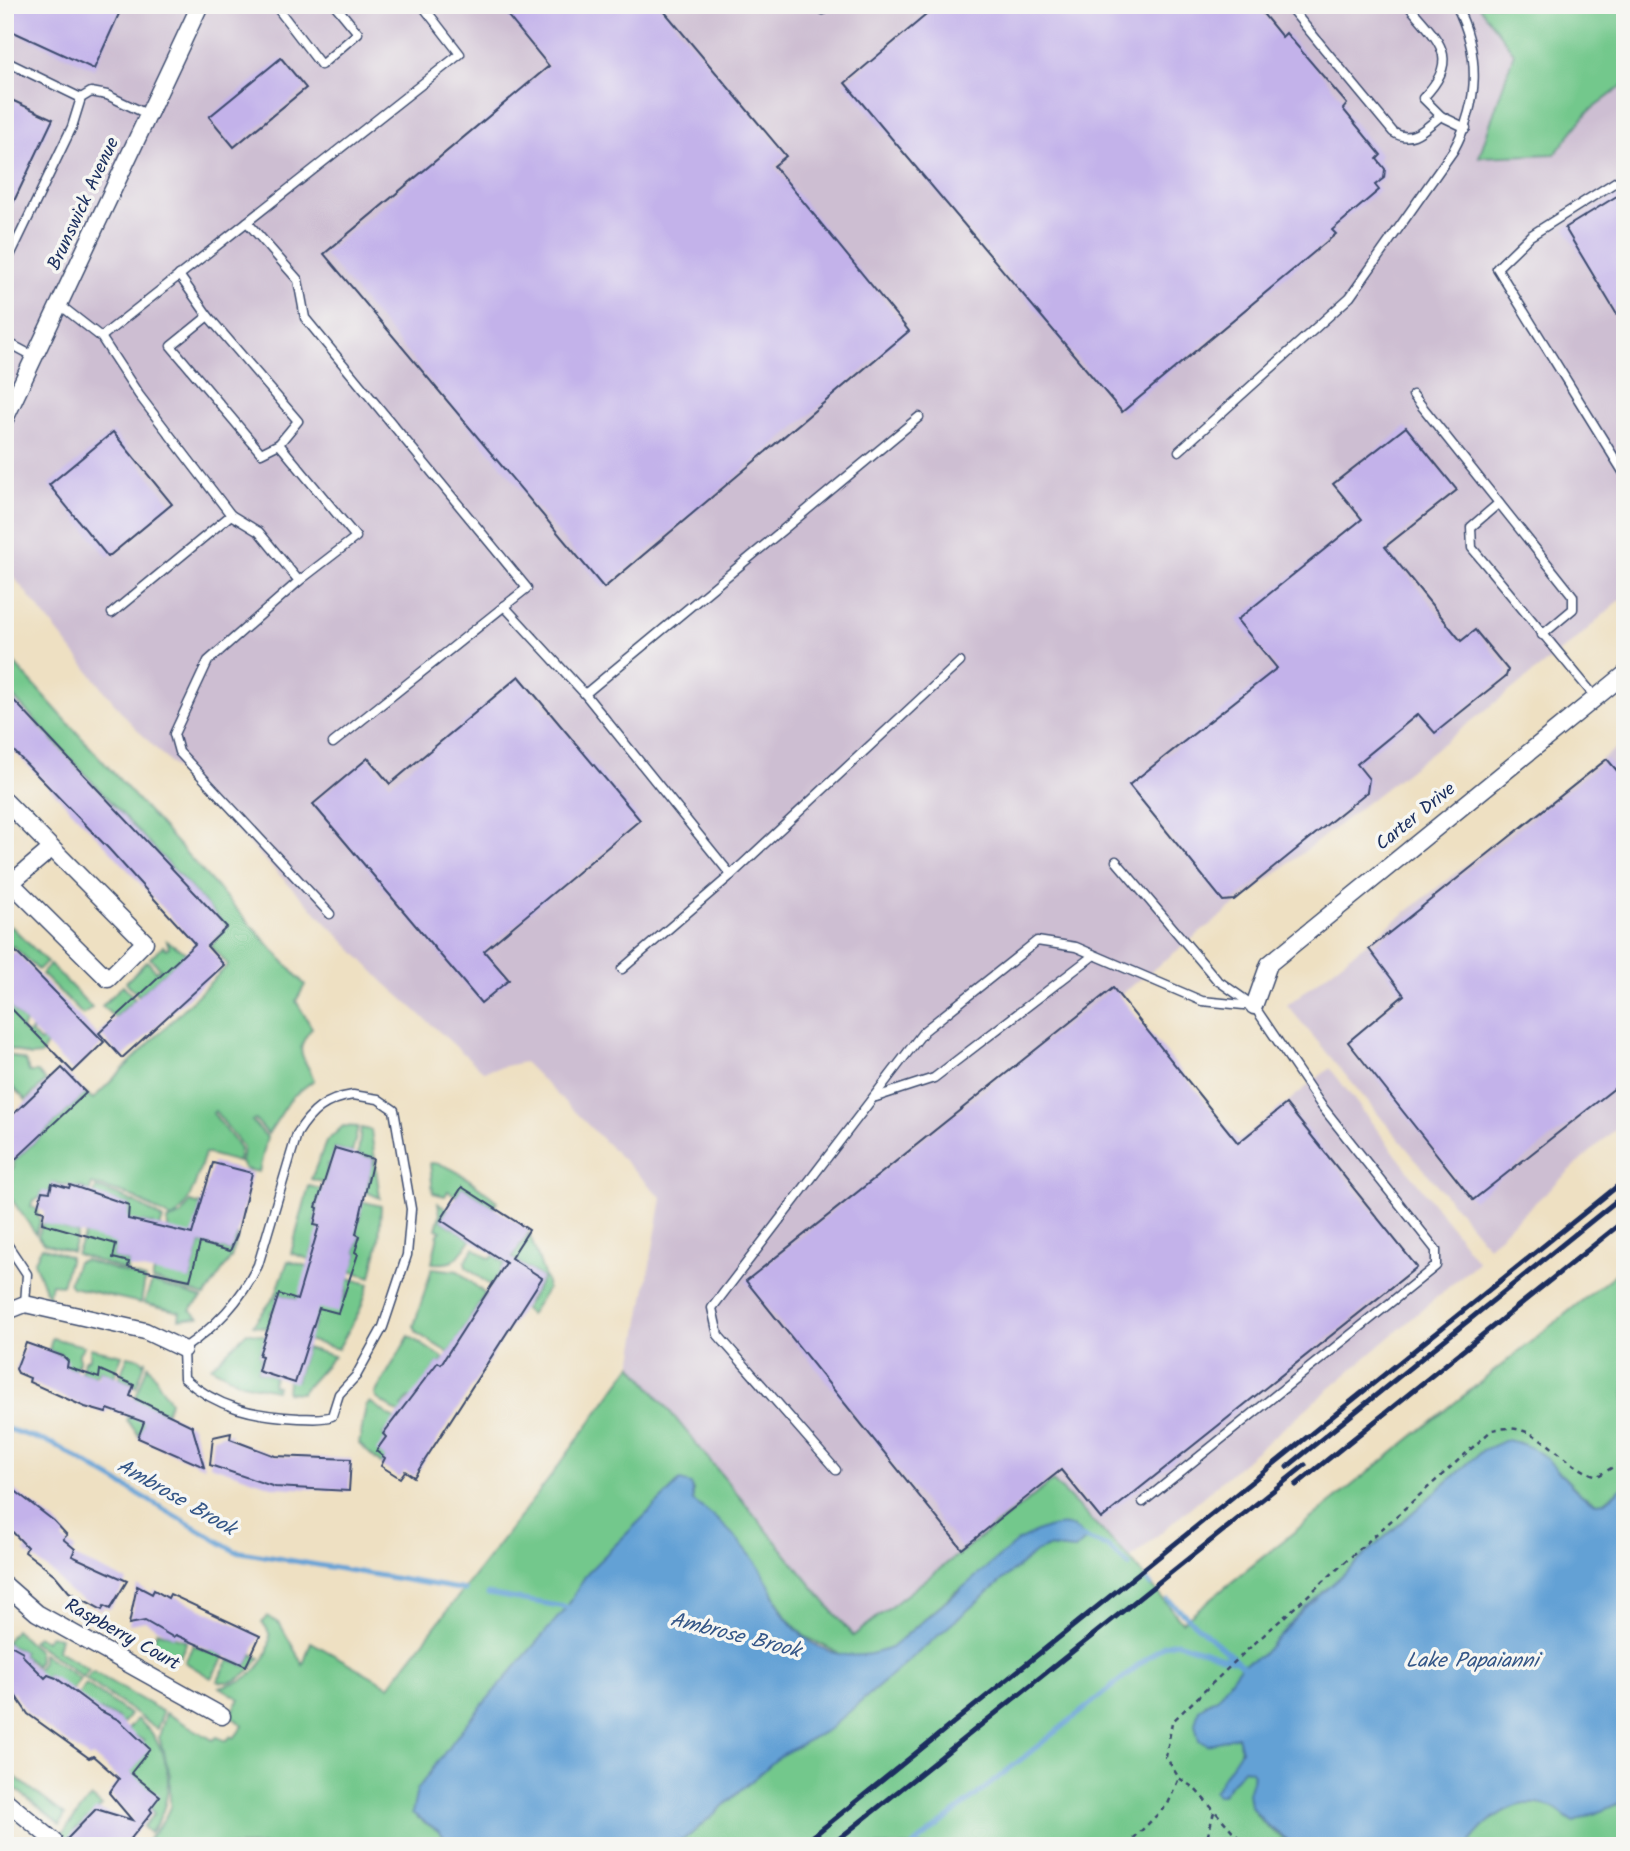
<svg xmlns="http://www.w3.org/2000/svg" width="1630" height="1851" font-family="Kalam,sans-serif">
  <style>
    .industrial { fill: #cdbed2 }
    .green { fill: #73c88c; stroke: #477c75; stroke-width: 2 }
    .water { fill: #64a1d5; stroke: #40689a; stroke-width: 2 }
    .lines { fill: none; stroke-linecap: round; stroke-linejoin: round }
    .stream { stroke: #64a1d5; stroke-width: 5 }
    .building { fill: #c3b2ea }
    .service-casing { stroke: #3b4a6d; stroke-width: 11 }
    .minor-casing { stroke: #3b4a6d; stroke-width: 19 }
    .path { stroke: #3b4a6d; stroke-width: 2.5; stroke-dasharray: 5 5; stroke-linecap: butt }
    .service { stroke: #fff; stroke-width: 8 }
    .minor { stroke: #fff; stroke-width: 16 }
    .rail { stroke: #1b2f5e; stroke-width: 5 }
    .labels { text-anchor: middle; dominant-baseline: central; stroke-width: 7; stroke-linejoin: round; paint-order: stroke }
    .street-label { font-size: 19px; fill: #1b2f5e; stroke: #f6f6f2 }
    .water-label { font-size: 21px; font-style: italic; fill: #355788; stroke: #f6f6f2 }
  </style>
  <rect width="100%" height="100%" fill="#f6f6f2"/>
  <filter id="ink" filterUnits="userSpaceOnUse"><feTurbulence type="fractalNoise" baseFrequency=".0143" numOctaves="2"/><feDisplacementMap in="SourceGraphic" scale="14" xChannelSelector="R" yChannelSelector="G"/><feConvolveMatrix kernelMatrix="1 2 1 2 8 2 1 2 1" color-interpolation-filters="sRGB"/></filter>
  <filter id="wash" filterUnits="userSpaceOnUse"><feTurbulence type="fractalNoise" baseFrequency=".00686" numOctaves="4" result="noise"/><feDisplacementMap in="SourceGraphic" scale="28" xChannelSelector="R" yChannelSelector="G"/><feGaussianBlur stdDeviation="1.57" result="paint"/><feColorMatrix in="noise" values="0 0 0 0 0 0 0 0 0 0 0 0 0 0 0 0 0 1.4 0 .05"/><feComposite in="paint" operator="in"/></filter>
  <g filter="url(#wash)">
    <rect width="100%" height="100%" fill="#eee0c2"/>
    <!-- industrial -->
    <g class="industrial">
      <polygon points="5,5 1625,5 1625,595 1578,638 1119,996 1239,1141 1330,1068 1478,1262 1130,1559 1052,1481 853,1636 632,1365 662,1198 524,1062 483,1071 384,982 127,719 5,566"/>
      <polygon points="1625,741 1625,1120 1488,1246 1287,1005"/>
    </g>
    <!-- green -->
    <g class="green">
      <polygon points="1478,5 1625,5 1625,84 1588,112 1555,154 1479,157 1514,53"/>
      <path d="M 5,653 L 305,985 L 296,1001 L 312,1028 C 292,1053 304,1055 314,1080 L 292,1097 L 268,1134 L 255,1119 L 252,1121 L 267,1137 L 259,1172 L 245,1169 L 241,1163 L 243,1147 L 215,1111 L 213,1113 L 240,1148 L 238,1162 L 205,1153 C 198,1173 191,1207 172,1219 L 131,1196 L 92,1184 L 89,1193 L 83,1188 L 53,1183 L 50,1192 L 42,1192 L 40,1198 L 33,1200 L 31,1206 L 36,1209 L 40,1221 L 36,1234 L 5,1190 L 5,1174 L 14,1167 L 14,1161 L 86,1093 L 93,1099 L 228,965 L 211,946 L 227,927 L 5,688 Z"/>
      <polygon points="11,926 47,962 38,970 13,946 5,952 5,932"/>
      <polygon points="167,941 186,953 139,996 126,982 147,961 156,971 160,968 150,958 163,946 166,949 169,947"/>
      <polygon points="50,964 92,1008 83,1015 42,974"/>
      <polygon points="123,985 135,999 115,1018 102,1006"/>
      <polygon points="9,1006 25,1022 22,1030 28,1034 32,1029 32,1034 40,1042 43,1040 47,1044 41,1055 30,1056 5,1047 5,1008"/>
      <polygon points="5,1053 26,1061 29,1072 38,1072 46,1081 26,1100 5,1080"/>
      <polygon points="343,1126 358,1127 352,1153 335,1148 331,1164 328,1164 326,1183 311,1179 326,1142"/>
      <polygon points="361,1128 371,1130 380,1198 364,1191 371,1176 368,1175 373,1159 358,1154"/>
      <path d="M 430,1163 C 451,1162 480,1188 497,1201 L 494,1208 L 463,1187 L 456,1196 L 448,1191 L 445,1196 L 433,1193 Z"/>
      <polygon points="309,1186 324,1190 316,1206 318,1208 314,1224 321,1227 311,1253 312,1260 291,1253"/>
      <path d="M 96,1188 C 120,1195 143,1204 163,1220 L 159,1229 L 153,1224 L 125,1220 L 129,1205 L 94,1195 Z"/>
      <polygon points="361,1201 381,1206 379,1240 371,1277 351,1271 358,1254 355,1252 360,1237 353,1231 360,1219"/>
      <polygon points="190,1202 201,1205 192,1238 169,1233 167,1221 181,1216"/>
      <path d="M 438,1203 L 448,1209 L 441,1220 L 471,1240 C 456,1258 458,1265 432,1263 L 438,1234 L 441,1231 L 436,1229 L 440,1214 Z"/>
      <polygon points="43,1222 78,1233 72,1252 43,1243 38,1237"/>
      <polygon points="529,1233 547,1283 547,1289 530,1315 524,1309 543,1278 512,1258"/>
      <polygon points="85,1234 117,1243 113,1258 129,1262 127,1271 76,1254"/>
      <polygon points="235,1235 238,1235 231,1258 205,1296 152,1279 155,1270 190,1279 200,1243 230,1251"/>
      <polygon points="42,1247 70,1257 62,1285 51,1284 48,1297 34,1262"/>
      <polygon points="474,1248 490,1259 494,1255 505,1264 491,1286 466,1267 465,1261"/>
      <polygon points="84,1260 145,1279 141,1303 72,1287 69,1283 77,1262"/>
      <polygon points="288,1261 310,1267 308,1303 279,1294 274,1311 271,1311 269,1329 253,1325 275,1296"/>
      <path d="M 1625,1266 L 1625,1485 L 1603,1502 L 1597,1503 L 1582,1495 L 1542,1455 L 1518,1442 L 1483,1450 L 1303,1610 L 1261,1656 L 1241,1665 L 1218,1697 L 1205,1704 L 1208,1744 L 1237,1736 C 1248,1752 1232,1764 1224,1776 C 1220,1782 1220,1786 1215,1791 L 1222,1795 L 1243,1769 L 1251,1770 L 1254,1774 C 1252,1784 1248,1791 1250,1802 C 1252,1818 1282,1839 1296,1846 L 672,1846 L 690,1835 L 781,1755 L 829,1729 L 1034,1553 L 1048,1547 L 1075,1550 L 1070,1528 L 956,1591 L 891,1648 L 867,1657 L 844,1656 L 804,1636 L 786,1617 L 761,1570 L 729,1531 L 693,1501 L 693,1490 L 680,1481 L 587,1573 L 567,1607 L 536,1646 L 467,1724 L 417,1790 L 416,1817 L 440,1832 L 452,1846 L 143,1846 L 164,1820 L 170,1807 L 170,1775 L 159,1737 L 166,1713 L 213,1740 L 217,1737 L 226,1741 L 231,1736 L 234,1738 L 243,1726 L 230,1715 L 240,1699 L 220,1687 C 229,1684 238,1683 246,1678 C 263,1668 280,1638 262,1623 L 267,1616 L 280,1624 L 303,1665 L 311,1642 L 389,1686 L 549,1479 L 632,1365 L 853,1636 L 1053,1481 L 1130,1559 L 1182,1622 Z"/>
      <polygon points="432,1268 458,1271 485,1294 449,1353 417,1333 414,1326"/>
      <polygon points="348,1278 369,1284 360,1310 338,1349 307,1340 315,1323 312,1321 316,1307 345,1297"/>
      <polygon points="152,1282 202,1298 190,1310 199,1317 179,1319 180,1312 144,1303"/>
      <polygon points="247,1332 267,1336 259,1354 262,1356 258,1371 274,1376 272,1385 277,1386 276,1390 242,1383 211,1367"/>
      <polygon points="409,1336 444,1359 441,1364 438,1363 412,1399 409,1398 402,1407 405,1410 401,1415 376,1398 375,1394"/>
      <polygon points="52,1338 84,1346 79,1353 79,1362 74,1370 67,1367 61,1354 49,1351"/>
      <polygon points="90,1348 122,1355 114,1377 101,1370 95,1376 81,1372 84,1361 90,1358"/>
      <polygon points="306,1348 334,1356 301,1393 287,1392 288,1380 296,1381"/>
      <polygon points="128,1356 141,1359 143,1363 146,1360 136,1388 133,1383 119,1379"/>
      <polygon points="148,1365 170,1402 166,1413 152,1407 139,1436 127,1420"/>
      <polygon points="370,1402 397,1421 383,1434 386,1437 386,1458 382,1465 359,1444 366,1406"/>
      <polygon points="15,1630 38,1651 39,1660 33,1671 35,1665 22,1655 23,1652 6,1642"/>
      <polygon points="157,1631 187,1641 179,1659 152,1643"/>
      <polygon points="50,1635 60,1637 57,1650 89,1669 83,1677 32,1641 37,1636 46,1641"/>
      <polygon points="193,1645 209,1652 212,1649 224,1657 211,1678 185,1662"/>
      <polygon points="42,1653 80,1679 70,1692 48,1675 37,1689 28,1682 42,1662"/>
      <path d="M 252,1654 L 260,1658 C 250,1672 235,1686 217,1681 L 229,1660 L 246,1666 Z"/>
      <polygon points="92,1671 163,1712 157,1729 86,1679"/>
      <polygon points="86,1684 130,1715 121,1726 119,1719 100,1710 97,1713 76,1697"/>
      <path d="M 137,1719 C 173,1746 178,1799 150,1833 L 143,1827 L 154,1814 L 129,1771 L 144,1741 L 127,1731 Z"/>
      <polygon points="14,1776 65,1815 60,1824 8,1783"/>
      <polygon points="91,1797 102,1806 76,1829 65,1846 58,1839"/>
      <path d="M 1625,1801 L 1625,1846 L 1467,1846 C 1486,1819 1518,1794 1551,1807 C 1560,1810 1565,1818 1574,1822 Z"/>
    </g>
    <!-- water -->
    <g class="water">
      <path d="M 1506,1440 C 1519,1442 1532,1447 1542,1455 C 1557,1466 1579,1501 1597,1503 C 1606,1504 1618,1490 1625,1485 L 1625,1801 L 1574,1822 C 1565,1818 1560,1810 1551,1807 C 1517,1794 1486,1819 1467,1846 L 1296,1846 L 1265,1823 L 1250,1806 L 1248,1793 L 1254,1774 L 1251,1770 L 1243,1769 L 1222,1795 L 1217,1795 L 1214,1791 L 1241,1750 L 1237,1736 L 1208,1745 L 1199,1741 L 1195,1724 L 1199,1709 L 1218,1697 L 1241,1665 L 1261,1656 L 1303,1610 L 1483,1450 Z"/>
      <path d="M 680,1481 L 691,1484 L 693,1501 C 719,1518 744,1544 761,1570 C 771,1585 776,1604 786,1618 C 814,1654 850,1664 891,1648 L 1018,1541 C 1039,1530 1071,1513 1086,1540 L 1075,1550 L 1048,1547 L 1034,1553 L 829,1729 L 781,1755 L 690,1835 L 672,1846 L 452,1846 L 440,1832 L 412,1813 L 417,1790 L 466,1724 L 567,1607 L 587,1573 Z"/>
    </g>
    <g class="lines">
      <!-- stream -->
      <g class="stream">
        <polyline points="5,1428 53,1444 235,1551 465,1590"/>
        <polyline points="1079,1536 1108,1547 1129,1566"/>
        <polyline points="1147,1581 1151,1585"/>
        <polyline points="488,1594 571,1608"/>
        <polyline points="1168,1600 1244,1667"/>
        <polyline points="913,1846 1164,1645 1177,1642 1232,1660"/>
      </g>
    </g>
    <g id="blocks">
      <!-- building -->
      <g class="building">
        <polygon points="5,5 123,5 94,69 5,28"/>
        <polygon points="499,5 659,5 786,156 774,166 909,331 604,588 324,254 549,66"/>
        <polygon points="938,5 1256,5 1282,37 1286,33 1347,104 1343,109 1381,155 1377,159 1385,169 1384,178 1375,185 1379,190 1332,230 1336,234 1122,412 845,83"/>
        <polygon points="281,58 306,88 234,147 209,117"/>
        <polygon points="5,97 53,119 5,220"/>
        <polygon points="1625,191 1625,328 1565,228"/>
        <polygon points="1406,427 1457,490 1385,547 1461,641 1475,630 1508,670 1506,676 1435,733 1418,714 1357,764 1369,779 1367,792 1234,900 1223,901 1129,785 1277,668 1237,620 1362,519 1333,484"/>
        <polygon points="113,432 172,504 108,557 49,485"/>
        <polygon points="519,676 640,820 484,951 509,980 481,1003 313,804 368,758 390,784"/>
        <polygon points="5,691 227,927 207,946 224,965 122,1058 99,1033 195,944 109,849 5,742"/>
        <polygon points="1607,759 1625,780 1625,1080 1473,1200 1348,1042 1404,995 1369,949"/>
        <polygon points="15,951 104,1042 73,1072 5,1002 5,960"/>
        <polygon points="1113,988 1238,1143 1286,1104 1417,1267 1101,1519 1061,1470 962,1549 746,1281"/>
        <polygon points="62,1068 86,1093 5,1169 5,1122"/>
        <polygon points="335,1148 373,1159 356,1234 360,1236 355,1252 358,1254 338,1313 319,1308 295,1383 258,1371 262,1356 259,1355 279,1294 297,1300 319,1226 314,1225 318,1208 316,1207"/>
        <polygon points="213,1163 252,1173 237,1235 230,1251 200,1243 190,1280 128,1267 129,1262 113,1258 116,1244 42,1223 44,1211 37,1209 42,1191 50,1192 52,1183 69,1188 70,1185 129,1205 128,1219 192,1234"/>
        <polygon points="462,1187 529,1230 511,1258 542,1278 414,1477 405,1471 400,1478 381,1466 385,1458 376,1451 386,1437 383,1434 438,1362 441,1364 506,1263 441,1220"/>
        <polygon points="26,1343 63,1356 68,1361 67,1367 99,1378 100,1370 134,1385 130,1396 192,1426 204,1467 138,1438 144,1422 108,1409 106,1413 85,1407 29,1382 30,1378 18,1373 16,1369"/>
        <polygon points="231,1433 230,1439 275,1456 351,1459 349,1491 275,1487 210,1465 213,1437"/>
        <polygon points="5,1483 54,1521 67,1535 63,1539 75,1549 72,1556 127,1581 110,1609 104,1606 102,1610 69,1592 55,1575 25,1552 27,1547 5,1524"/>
        <polygon points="137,1586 152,1594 154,1590 168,1598 170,1594 260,1636 246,1666 176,1635 173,1637 145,1621 129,1624"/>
        <polygon points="5,1642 23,1652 22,1655 45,1678 48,1675 56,1678 99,1710 119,1720 150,1749 131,1773 160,1796 150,1809 152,1812 125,1846 75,1846 67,1839 96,1809 132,1820 109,1793 119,1779 93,1756 89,1758 28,1714 13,1692 5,1701"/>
      </g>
    </g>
  </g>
  <g filter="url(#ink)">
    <use href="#blocks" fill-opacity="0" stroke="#3b4a6d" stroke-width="2"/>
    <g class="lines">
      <defs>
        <g id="service">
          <polyline points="275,5 321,65 358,33 335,5"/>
          <path d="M 1288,5 L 1393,132 C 1412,145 1426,127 1441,116"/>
          <path d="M 1408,5 C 1437,40 1463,57 1423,98 L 1441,116 L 1466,128"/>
          <polyline points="823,10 829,5"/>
          <polyline points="5,61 81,98"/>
          <polyline points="1625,176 1530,236 1497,268 1625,475"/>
          <polyline points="247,222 298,280 305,318 527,588 333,743"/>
          <polyline points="5,266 72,127 81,98 91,92 107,95 149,115"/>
          <polyline points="179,275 208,316 298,421 279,444 356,537 299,581"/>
          <polyline points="60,305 101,337 139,395 231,515 112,613"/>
          <polyline points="208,316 171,346 261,453 279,444"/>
          <polyline points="101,337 460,54 422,5"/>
          <polyline points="5,341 35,357"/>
          <polyline points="1413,395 1573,596 1573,609 1542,635"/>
          <path d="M 1179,451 L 1350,297 L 1453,151 C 1479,104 1481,54 1456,5"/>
          <polyline points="1499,503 1471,527 1472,548 1596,698"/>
          <polyline points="231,515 259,532 299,581 208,661 174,734 179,752 330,914"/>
          <polyline points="504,606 585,694 919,417"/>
          <polyline points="585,694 731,875 622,969"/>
          <polyline points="1116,861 1217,980 1254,1006 1321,1105 1436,1250 1436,1266 1143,1502"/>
          <polyline points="731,875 960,662"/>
          <path d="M 353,1095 L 378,1099 L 394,1110 L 411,1209 L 407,1255 L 383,1327 L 356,1376 L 339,1394 L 332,1416 C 322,1420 310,1418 299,1418 C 255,1416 217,1408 184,1378 L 183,1349 C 216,1326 240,1302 258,1265 L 297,1134 C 311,1111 326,1099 353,1095 Z"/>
          <polyline points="876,1097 934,1078 1094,955"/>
          <polyline points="5,1241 27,1274 25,1304"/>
          <polyline points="836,1470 718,1335 712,1308 924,1031 1037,941 1076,947 1202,1001 1254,1006"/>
        </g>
        <g id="minor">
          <polyline points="5,419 200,5"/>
          <polyline points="5,801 145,942 108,979 5,877"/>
          <polyline points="5,888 51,849"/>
          <polyline points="1254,1006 1269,964 1625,674"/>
          <polyline points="5,1312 25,1304 145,1331 183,1349"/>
          <polyline points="5,1585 37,1613 222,1716"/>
          <polyline points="5,1800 54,1841 50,1846"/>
        </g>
      </defs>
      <!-- service casing -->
      <use href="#service" class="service-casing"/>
      <!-- minor casing -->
      <use href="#minor" class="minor-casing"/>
      <!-- path -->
      <g class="path">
        <polyline points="1126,1846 1168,1804 1179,1778"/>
        <polyline points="1205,1846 1214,1812"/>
        <path d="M 1246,1846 L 1194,1788 L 1179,1778 L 1166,1757 L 1172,1722 L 1245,1652 L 1492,1430 C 1542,1419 1557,1465 1598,1476 L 1625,1460"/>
      </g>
      <!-- service -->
      <use href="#service" class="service"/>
      <!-- minor -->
      <use href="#minor" class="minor"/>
      <!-- rail -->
      <g class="rail">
        <polyline points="1287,1467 1625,1194"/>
        <polyline points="1296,1485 1625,1220"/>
        <polyline points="801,1846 1625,1180"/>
        <polyline points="830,1846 1305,1465"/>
      </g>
    </g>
  </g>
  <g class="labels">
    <!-- street labels -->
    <g class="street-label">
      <text transform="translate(84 204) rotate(-65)">Brunswick Avenue</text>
      <text transform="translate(1416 817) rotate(-39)">Carter Drive</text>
      <text transform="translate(122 1635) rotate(29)">Raspberry Court</text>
    </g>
    <!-- water labels -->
    <g class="water-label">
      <text transform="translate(176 1498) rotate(30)">Ambrose Brook</text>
      <text transform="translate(735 1636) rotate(14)">Ambrose Brook</text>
      <text x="1472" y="1661">Lake Papaianni</text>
    </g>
  </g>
  <!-- margin -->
  <rect width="1630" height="1851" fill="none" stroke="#f6f6f2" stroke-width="28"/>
</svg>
